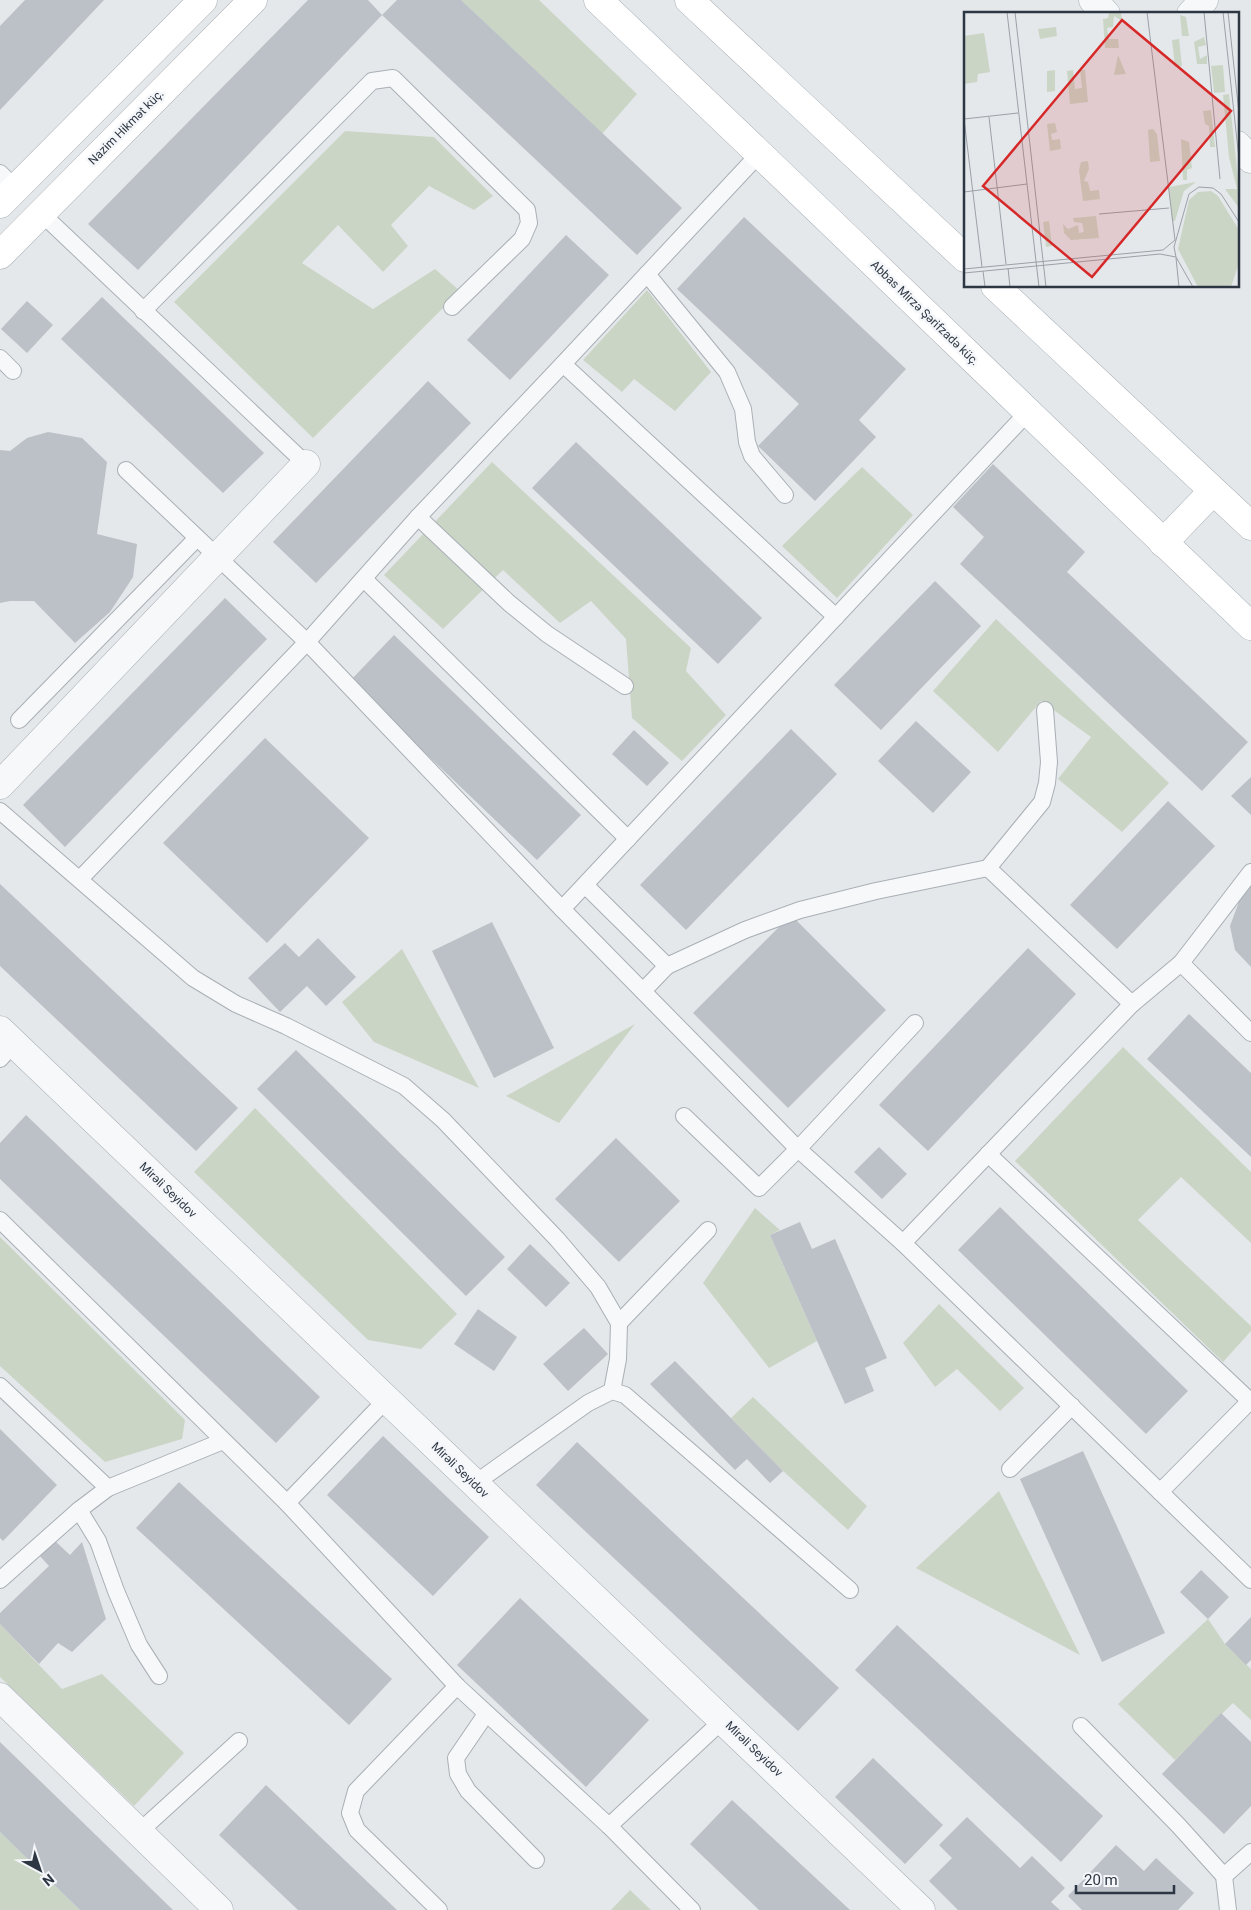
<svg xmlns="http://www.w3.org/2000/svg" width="1251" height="1910" font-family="Roboto,sans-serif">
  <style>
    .green { fill: #cbd5c6 }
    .building { fill: #bcc1c8 }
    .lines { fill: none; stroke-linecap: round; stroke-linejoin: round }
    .service-casing { stroke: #a9afb5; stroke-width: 18 }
    .minor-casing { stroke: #a9afb5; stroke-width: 29 }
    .secondary-casing { stroke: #a9afb5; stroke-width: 29 }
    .service { stroke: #f7f8fa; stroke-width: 16 }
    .minor { stroke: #f7f8fa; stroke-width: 28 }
    .secondary { stroke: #fff; stroke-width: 28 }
    .labels { text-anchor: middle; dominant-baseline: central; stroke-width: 5; stroke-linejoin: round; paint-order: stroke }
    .street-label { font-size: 12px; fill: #2d3743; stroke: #f4f6f9 }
    .inset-road { fill: none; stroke: #9ba1a8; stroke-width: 1 }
    .view { fill: #d62828; fill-opacity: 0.15; stroke: #d62828; stroke-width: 2.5 }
    .inset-edge { fill: none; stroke: #2d3743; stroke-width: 2.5 }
  </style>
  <rect width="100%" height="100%" fill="#e4e8eb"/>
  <!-- green -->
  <g class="green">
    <polygon points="461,0 539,0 637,94 602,134"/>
    <polygon points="345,131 434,137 493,196 474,210 429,186 391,225 408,246 383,272 338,225 302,263 373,309 435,269 460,291 313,438 174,302"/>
    <polygon points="647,290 711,372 675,411 634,379 622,392 583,360"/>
    <polygon points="492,462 691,648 686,671 726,715 682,761 632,718 626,639 591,601 560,623 503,570 443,629 384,575"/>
    <polygon points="862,467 913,515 837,598 782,546"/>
    <polygon points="996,619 1169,783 1122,832 1058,779 1091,737 1041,701 998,752 933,691"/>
    <polygon points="402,949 479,1088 374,1042 342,1002"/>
    <polygon points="635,1024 559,1123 506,1096"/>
    <polygon points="1123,1047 1251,1172 1251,1243 1181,1177 1138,1220 1251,1326 1251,1331 1223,1362 1015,1161"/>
    <polygon points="255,1108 457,1314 421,1349 368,1340 194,1172"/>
    <polygon points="755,1208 780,1230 770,1235 817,1341 769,1368 703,1283"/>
    <polygon points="0,1237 185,1420 182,1439 105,1462 0,1366"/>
    <polygon points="939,1304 1024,1388 1000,1411 957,1369 935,1387 903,1343"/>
    <polygon points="753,1397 867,1506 848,1530 783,1471 731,1418"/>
    <polygon points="999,1491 1080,1655 916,1568"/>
    <polygon points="1208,1619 1225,1644 1251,1669 1251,1720 1233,1703 1175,1760 1118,1704"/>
    <polygon points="0,1624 62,1689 102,1674 184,1753 134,1806 0,1677"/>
    <polygon points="0,1832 80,1910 0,1910"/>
    <polygon points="630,1890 651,1910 611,1910"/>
  </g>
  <!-- building -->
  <g class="building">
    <polygon points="25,0 104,0 0,110 0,26"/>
    <polygon points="308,0 368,0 382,15 397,0 461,0 682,208 637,255 382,15 138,270 88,224"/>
    <polygon points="744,217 906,369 859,420 876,437 815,501 758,446 799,404 677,289"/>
    <polygon points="566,235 609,275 510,380 467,340"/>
    <polygon points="102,297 264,453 223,493 61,339"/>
    <polygon points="27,301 53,325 27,353 1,329"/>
    <polygon points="428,381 471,423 316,583 273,542"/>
    <polygon points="48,432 82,438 107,462 97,534 137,544 133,577 110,612 75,643 34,601 10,601 0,603 0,450 10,451 27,438"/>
    <polygon points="576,442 762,618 718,664 532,488"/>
    <polygon points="993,464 1085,552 1067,572 1248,742 1202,791 960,564 984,537 953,507"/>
    <polygon points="935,581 981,626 881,730 834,685"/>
    <polygon points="225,598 267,639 65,847 23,805"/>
    <polygon points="394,635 581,815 537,860 350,681"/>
    <polygon points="916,721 971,772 933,813 878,761"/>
    <polygon points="791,729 837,774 686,930 640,885"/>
    <polygon points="634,730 669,763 647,786 612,754"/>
    <polygon points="265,738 369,838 267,943 163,843"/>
    <polygon points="1251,777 1251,815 1231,796"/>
    <polygon points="1168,801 1215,846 1117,949 1070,905"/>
    <polygon points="1251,882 1251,967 1235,950 1230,926 1243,891"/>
    <polygon points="0,884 238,1108 196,1151 0,966"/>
    <polygon points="791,915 886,1010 788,1108 693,1013"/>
    <polygon points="492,922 554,1048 494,1078 432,951"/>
    <polygon points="318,938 356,977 326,1006 307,986 280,1012 248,978 285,943 299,957"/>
    <polygon points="1028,948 1076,994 928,1151 879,1105"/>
    <polygon points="1189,1014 1251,1073 1251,1157 1147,1059"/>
    <polygon points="296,1050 505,1257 466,1296 257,1089"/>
    <polygon points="26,1115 320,1397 276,1443 0,1179 0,1143"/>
    <polygon points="616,1138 680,1201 619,1262 555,1199"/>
    <polygon points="879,1147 907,1174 882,1199 854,1172"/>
    <polygon points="1000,1207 1188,1391 1146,1434 958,1250"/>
    <polygon points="800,1222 812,1249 835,1239 887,1358 865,1368 874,1391 845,1404 770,1235"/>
    <polygon points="530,1244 570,1283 546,1307 507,1269"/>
    <polygon points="478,1309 517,1337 494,1371 454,1344"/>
    <polygon points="584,1328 608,1354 568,1391 543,1364"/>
    <polygon points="675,1361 783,1471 770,1483 747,1459 735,1470 650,1384"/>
    <polygon points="0,1429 57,1485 3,1541 0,1538"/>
    <polygon points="383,1436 489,1537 433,1596 327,1495"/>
    <polygon points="577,1442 839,1688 798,1731 536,1485"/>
    <polygon points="1083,1451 1165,1633 1102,1662 1020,1479"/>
    <polygon points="179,1482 392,1679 349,1725 136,1528"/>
    <polygon points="55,1541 70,1555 82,1542 106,1619 72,1652 58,1643 39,1664 0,1624 0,1613 49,1566 39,1555"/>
    <polygon points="1201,1570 1229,1597 1208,1619 1180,1592"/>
    <polygon points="520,1598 649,1720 586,1787 457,1665"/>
    <polygon points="1251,1617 1251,1660 1246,1665 1225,1644"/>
    <polygon points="897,1625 1103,1816 1061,1862 855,1670"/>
    <polygon points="1221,1713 1251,1742 1251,1806 1224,1834 1162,1774"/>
    <polygon points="0,1742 173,1910 80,1910 0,1832"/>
    <polygon points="873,1758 943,1825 905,1864 835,1797"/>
    <polygon points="266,1785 397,1910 298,1910 219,1835"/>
    <polygon points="732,1800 850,1910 759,1910 690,1844"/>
    <polygon points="967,1817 1020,1868 1032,1856 1065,1888 1051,1902 1060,1910 958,1910 929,1881 952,1858 939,1845"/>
    <polygon points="1116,1845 1144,1871 1156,1858 1194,1893 1178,1910 1082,1910 1068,1896"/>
  </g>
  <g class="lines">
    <defs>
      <g id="service">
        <polyline points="0,173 15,188"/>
        <polyline points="41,213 306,464"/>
        <polyline points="647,274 727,372 743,409 747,442 752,456 785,495"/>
        <polyline points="143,311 372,81 393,78 527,210 529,223 522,239 452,307"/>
        <polyline points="0,358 13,371"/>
        <polyline points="563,364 836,617"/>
        <polyline points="126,470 307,642 562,909 798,1149 903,1243 1251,1580"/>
        <polyline points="418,517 509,603 547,634 625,686"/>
        <polyline points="364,579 628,839"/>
        <polyline points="19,720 197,538"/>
        <polyline points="0,811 193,978 236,1004 286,1026 404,1086 443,1120 557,1239 598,1287 619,1323 618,1359 612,1391"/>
        <polyline points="988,868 1132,1004"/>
        <polyline points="80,879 307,642 418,517 563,364 760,153"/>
        <polyline points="585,885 667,966 643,991"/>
        <polyline points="562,909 1027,413"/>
        <polyline points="1181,963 1251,872"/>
        <polyline points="667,966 745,930 800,910 876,891 988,868 1042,802 1047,783 1049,762 1045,710"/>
        <polyline points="0,1059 14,1043"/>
        <polyline points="684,1116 759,1188 798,1149 915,1023"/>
        <polyline points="988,1154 1250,1401"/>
        <polyline points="0,1220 287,1503 457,1686 609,1826 692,1910"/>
        <polyline points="903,1243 1132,1004 1181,963 1251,1033"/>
        <polyline points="619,1323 708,1230"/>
        <polyline points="0,1386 108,1488 223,1441"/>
        <polyline points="1010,1469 1072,1406"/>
        <polyline points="474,1484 588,1403 612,1391 625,1395 850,1590"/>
        <polyline points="1160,1492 1251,1400"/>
        <polyline points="287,1503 386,1400"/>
        <polyline points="79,1510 98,1541 116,1591 139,1645 159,1676"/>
        <polyline points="0,1580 79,1510 108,1488"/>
        <polyline points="486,1714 456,1758 458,1774 468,1791 536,1860"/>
        <polyline points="1081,1726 1178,1825 1224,1876 1228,1910"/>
        <polyline points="609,1826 724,1719"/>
        <polyline points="139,1832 239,1741"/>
        <polyline points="1224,1876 1251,1852"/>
        <polyline points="439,1910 357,1830 350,1813 356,1791 457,1686"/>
      </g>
      <g id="minor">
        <polyline points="1093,0 1106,14"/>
        <polyline points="1191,14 1204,0"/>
        <polyline points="1237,145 1251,159"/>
        <polyline points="0,785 306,464"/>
        <polyline points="0,1030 921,1910"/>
        <polyline points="0,1697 219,1910"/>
      </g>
      <g id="secondary">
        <path d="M 598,0 C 817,207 1033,418 1251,626"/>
        <polyline points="689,0 965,258"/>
        <polyline points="0,204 203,0"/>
        <polyline points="0,255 253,0"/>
        <polyline points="995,286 1251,526"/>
        <polyline points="1163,543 1213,491"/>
      </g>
    </defs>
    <!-- service casing -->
    <use href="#service" class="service-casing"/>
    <!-- minor casing -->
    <use href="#minor" class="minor-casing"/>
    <!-- secondary casing -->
    <use href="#secondary" class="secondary-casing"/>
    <!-- service -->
    <use href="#service" class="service"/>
    <!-- minor -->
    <use href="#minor" class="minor"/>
    <!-- secondary -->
    <use href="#secondary" class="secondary"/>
  </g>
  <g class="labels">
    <!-- street labels -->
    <g class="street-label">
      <text transform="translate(126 127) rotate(-45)">Nazim Hikmət küç.</text>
      <text transform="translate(925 313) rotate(44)">Abbas Mirzə Şərifzadə küç.</text>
      <text transform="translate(168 1190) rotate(44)">Mirəli Seyidov</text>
      <text transform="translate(460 1470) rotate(44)">Mirəli Seyidov</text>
      <text transform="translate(754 1749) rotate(44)">Mirəli Seyidov</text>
    </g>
  </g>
  <!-- overview -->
  <g transform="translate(964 12)">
    <rect width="275" height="275" fill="#e4e8eb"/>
    <path d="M 145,0 L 157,0 L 158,9 L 150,4 L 149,15 L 143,16 L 145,27 L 154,27 L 155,36 L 141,36 L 139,7 L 144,6 ZM 216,3 L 222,5 L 225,24 L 218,24 ZM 92,15 L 93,24 L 76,27 L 74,17 ZM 20,21 L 26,60 L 14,62 L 13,70 L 0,72 L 0,24 ZM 240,25 L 242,33 L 234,35 L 236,47 L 243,43 L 243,52 L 233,52 L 230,30 ZM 215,27 L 218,54 L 211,55 L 208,28 ZM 154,43 L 162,62 L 150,63 ZM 259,53 L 261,80 L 250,81 L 247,54 ZM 91,58 L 91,79 L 83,80 L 83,59 ZM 109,58 L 111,77 L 118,76 L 116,58 L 121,58 L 124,90 L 106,92 L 103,59 ZM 265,82 L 275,176 L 275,196 L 261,177 L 273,177 L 265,145 L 259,83 ZM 247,98 L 251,135 L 246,135 L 245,114 L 241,112 L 239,99 ZM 91,111 L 93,120 L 87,122 L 88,128 L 96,127 L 97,137 L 86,139 L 83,112 ZM 189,117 L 193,122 L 196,149 L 186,150 L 184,118 ZM 217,127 L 225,130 L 228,156 L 223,158 L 223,168 L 219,168 ZM 124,149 L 125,157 L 120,169 L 124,170 L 126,179 L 135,178 L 136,187 L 119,189 L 115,158 L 117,150 ZM 232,170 L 220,179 L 211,209 L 208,209 L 205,175 ZM 247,179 L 254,184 L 275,218 L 275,251 L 267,275 L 234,275 L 214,237 L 225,188 L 234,180 ZM 132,204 L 135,226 L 107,228 L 100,221 L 99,212 L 104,217 L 114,213 L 115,221 L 120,220 L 118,211 L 110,210 L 109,206 ZM 85,209 L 88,234 L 82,235 L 79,210 Z" fill="#cbd5c6"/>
    <path class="inset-road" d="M 43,0 L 75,275M 51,0 L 82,275M 183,0 L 211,228M 240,0 L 256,167M 259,0 L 275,147M 264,0 L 275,101M 25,105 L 42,252M 0,107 L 18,255M 0,107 L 54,101M 0,180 L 63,172M 135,202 L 205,196M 212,246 L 215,275M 44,256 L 46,275M 0,257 L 199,238 L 211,228M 19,259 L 21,275M 0,261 L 196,242 L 212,245M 229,275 L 212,245 L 210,235 L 225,182 L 235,175 L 249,176 L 257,182 L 275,210"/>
    <path class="view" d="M 158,8 L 267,99 L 128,265 L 19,174 Z"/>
    <rect width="275" height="275" class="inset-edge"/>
  </g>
  <!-- north arrow -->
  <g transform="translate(40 1870) rotate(140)" stroke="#f4f6f9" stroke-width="4" paint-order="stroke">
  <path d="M0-4L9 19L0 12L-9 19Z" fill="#2d3743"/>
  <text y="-8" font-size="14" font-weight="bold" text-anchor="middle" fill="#2d3743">N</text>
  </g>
  <!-- scale -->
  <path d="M1076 1885v8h98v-8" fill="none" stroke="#2d3743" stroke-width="2.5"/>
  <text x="1084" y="1885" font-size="15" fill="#2d3743" stroke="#f4f6f9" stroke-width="4" paint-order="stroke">20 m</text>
</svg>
